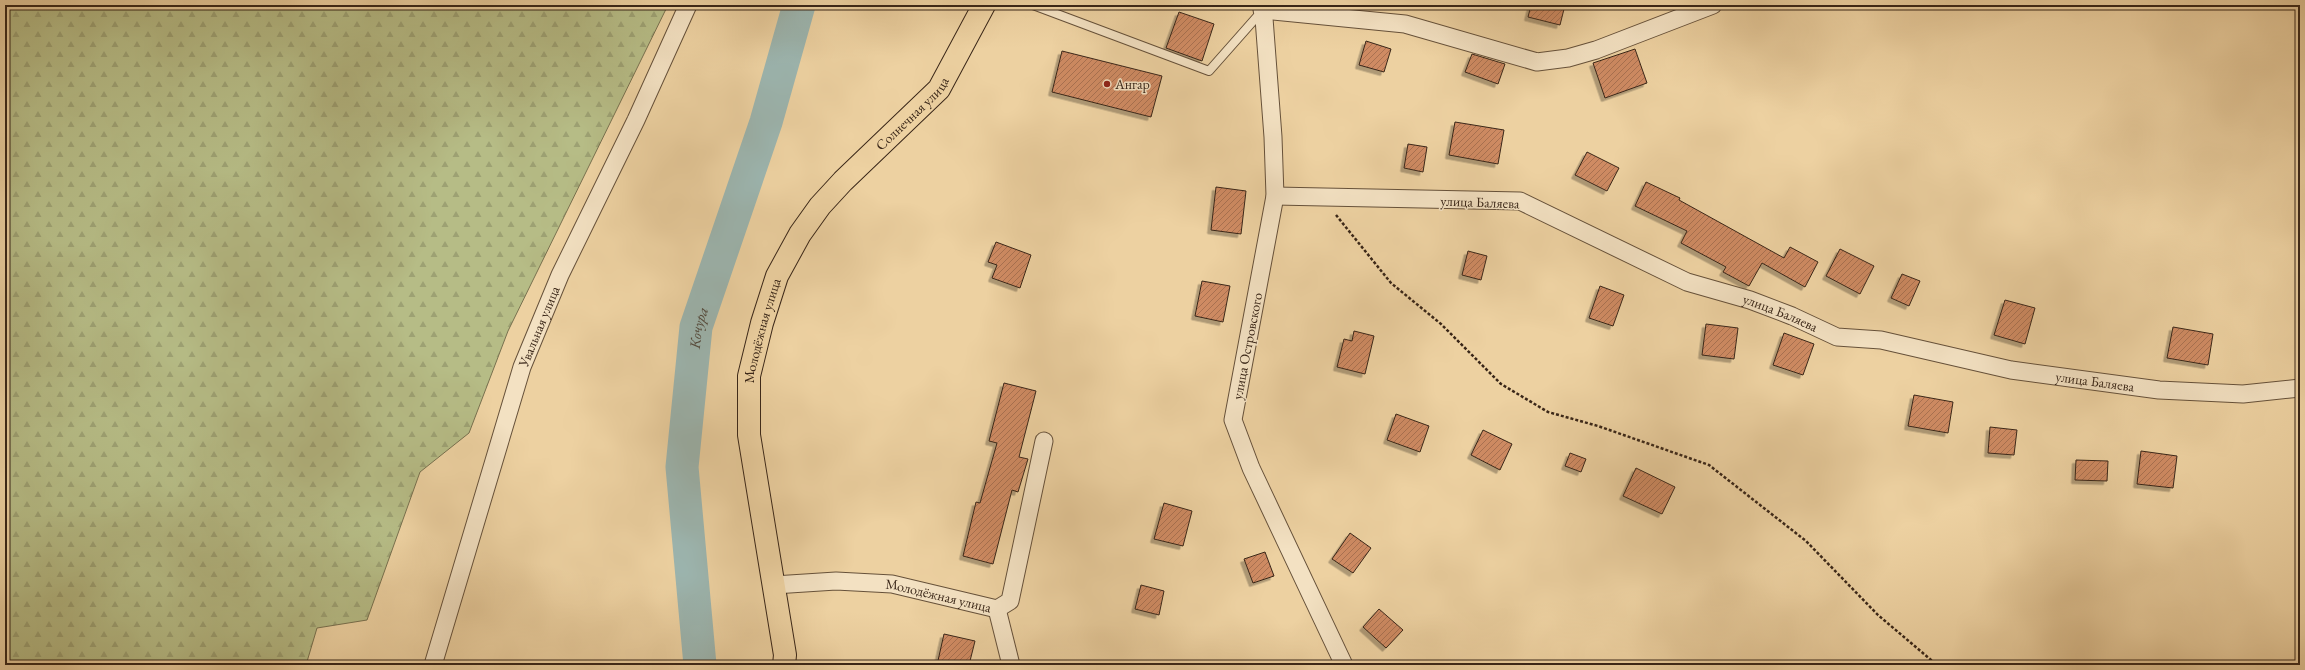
<svg xmlns="http://www.w3.org/2000/svg" width="2305" height="670" font-family="'EB Garamond',serif">
  <style>
    .forest { fill: url(#forest-firs); stroke: #78714f }
    .lines { fill: none; stroke-linecap: round; stroke-linejoin: round }
    .river { stroke: #9cb5af; stroke-width: 33 }
    .building { fill: url(#building-hatch); stroke: #392618; filter: url(#shadow) }
    .service-casing { stroke: #66513a; stroke-width: 10 }
    .minor-casing { stroke: #66513a; stroke-width: 19 }
    .primary-casing { stroke: #392618; stroke-width: 24 }
    .path { stroke: #392618; stroke-width: 2.5; stroke-dasharray: 3 2; stroke-linecap: butt }
    .service { stroke: #f3e1c2; stroke-width: 8 }
    .minor { stroke: #f3e1c2; stroke-width: 17 }
    .primary { stroke: #edd1a1; stroke-width: 22 }
    .poi-dot { fill: #8f2418; stroke: #f3e1c2; stroke-width: 1.5 }
    .labels { text-anchor: middle; dominant-baseline: central; stroke-width: 3; stroke-linejoin: round; paint-order: stroke }
    .poi-label { font-size: 14px; fill: #392618; stroke: #f3e1c2; text-anchor: start }
    .street-label { font-size: 14px; fill: #392618; stroke: #f3e1c2 }
    .water-label { font-size: 15px; font-style: italic; fill: #524a3e; stroke: #f3e1c2 }
  </style>
  <defs>
    <pattern id="forest-firs" width="22" height="20" patternUnits="userSpaceOnUse"><rect width="22" height="20" fill="#b6bc86"/><path d="M5 1l3.5 6h-7zM16 11l3.5 6h-7z" fill="#9da173"/></pattern>
    <pattern id="building-hatch" width="6" height="6" patternUnits="userSpaceOnUse"><rect width="6" height="6" fill="#cf8b63"/><path d="M-1 1l2-2M0 6l6-6M5 7l2-2" fill="none" stroke="#a97151"/></pattern>
    <filter id="shadow"><feDropShadow dx="-3.5" dy="3.5" stdDeviation="0" flood-color="#0004"/></filter>
  </defs>
  <rect width="100%" height="100%" fill="#edd1a1"/>
  <filter id="stains"><feTurbulence type="fractalNoise" baseFrequency=".005" numOctaves="4"/><feColorMatrix values="0 0 0 0 .2 0 0 0 0 .09 0 0 0 0 .02 0 0 0 .5 -.17"/></filter>
  <radialGradient id="worn" r=".72"><stop offset=".6" stop-color="#630" stop-opacity="0"/><stop offset="1" stop-color="#630" stop-opacity=".3"/></radialGradient>
  <!-- forest -->
  <polygon class="forest" points="5,5 668,5 508,331 469,433 420,472 367,620 317,628 306,665 5,665"/>
  <g class="lines">
    <!-- river -->
    <path class="river" id="s1" d="M 700,665 L 682,467 L 696,327 L 766,122 L 799,5"/>
  </g>
  <!-- building -->
  <g class="building">
    <polygon points="1531,5 1565,5 1560,25 1528,17"/>
    <polygon points="1179,12 1214,24 1202,61 1166,48"/>
    <polygon points="1366,41 1391,49 1384,72 1359,65"/>
    <polygon points="1635,49 1647,83 1605,98 1593,63"/>
    <polygon points="1062,51 1162,76 1151,117 1052,92"/>
    <polygon points="1472,54 1505,64 1498,84 1465,72"/>
    <polygon points="1455,122 1504,130 1498,164 1449,155"/>
    <polygon points="1408,144 1427,147 1423,172 1404,168"/>
    <polygon points="1587,152 1619,168 1607,191 1575,175"/>
    <polygon points="1646,182 1680,198 1679,200 1784,258 1790,247 1818,262 1805,287 1762,263 1749,286 1723,272 1726,267 1681,243 1687,231 1635,206"/>
    <polygon points="1216,187 1246,191 1241,234 1211,230"/>
    <polygon points="996,242 1031,255 1020,288 992,278 997,265 988,262"/>
    <polygon points="1840,249 1874,266 1860,294 1826,276"/>
    <polygon points="1468,251 1487,256 1481,280 1462,275"/>
    <polygon points="1902,274 1920,281 1909,306 1891,298"/>
    <polygon points="1202,281 1230,286 1223,322 1195,316"/>
    <polygon points="1600,286 1624,295 1613,326 1589,318"/>
    <polygon points="2005,300 2035,308 2025,344 1994,335"/>
    <polygon points="1706,324 1738,328 1734,359 1702,355"/>
    <polygon points="2173,327 2213,334 2208,365 2167,358"/>
    <polygon points="1354,331 1374,336 1365,374 1337,367 1344,339 1352,341"/>
    <polygon points="1784,333 1814,344 1803,375 1773,365"/>
    <polygon points="1004,383 1036,391 1019,457 1028,459 1018,492 1012,490 993,564 963,556 976,502 980,503 997,443 989,441"/>
    <polygon points="1914,395 1953,402 1948,433 1908,426"/>
    <polygon points="1396,414 1429,426 1420,452 1387,440"/>
    <polygon points="1990,427 2017,430 2014,455 1988,453"/>
    <polygon points="1483,430 1512,444 1500,470 1471,455"/>
    <polygon points="2141,451 2177,456 2173,488 2137,484"/>
    <polygon points="1570,453 1586,459 1581,472 1565,466"/>
    <polygon points="2076,460 2108,461 2107,481 2075,480"/>
    <polygon points="1636,468 1675,487 1662,514 1623,496"/>
    <polygon points="1164,503 1192,511 1183,546 1154,539"/>
    <polygon points="1350,533 1371,548 1353,573 1332,559"/>
    <polygon points="1265,552 1274,576 1253,583 1244,559"/>
    <polygon points="1141,585 1164,591 1159,615 1135,609"/>
    <polygon points="1379,609 1403,630 1386,648 1363,627"/>
    <polygon points="944,634 975,641 969,665 937,665"/>
  </g>
  <g class="lines">
    <defs>
      <polyline id="service" points="1033,5 1209,71 1262,11"/>
      <g id="minor">
        <polyline points="1263,5 1273,137 1275,196 1233,420 1251,468 1344,665"/>
        <polyline points="1262,10 1405,24 1537,62 1568,58 1596,50 1713,5"/>
        <path id="s2" d="M 1275,196 L 1520,201 L 1687,282 L 1750,300 L 1792,316 L 1837,337 L 1881,340 L 2011,370 L 2159,390 L 2243,394 L 2300,388"/>
        <path id="s3" d="M 774,585 L 836,581 L 892,584 L 997,609 L 1010,601 L 1044,441"/>
        <polyline points="997,609 1011,665"/>
        <path id="s4" d="M 433,665 L 522,367 L 560,275 L 636,120 L 688,5"/>
      </g>
      <g id="primary">
        <path id="s5" d="M 784,665 L 785,655 L 749,435 L 749,376 L 762,323 L 777,276 L 800,234 L 820,206 L 843,181 L 939,89 L 984,5"/>
      </g>
    </defs>
    <!-- service casing -->
    <use href="#service" class="service-casing"/>
    <!-- minor casing -->
    <use href="#minor" class="minor-casing"/>
    <!-- primary casing -->
    <use href="#primary" class="primary-casing"/>
    <!-- path -->
    <polyline class="path" points="1336,215 1391,283 1441,324 1501,384 1548,412 1598,426 1709,465 1806,541 1878,615 1937,665"/>
    <!-- service -->
    <use href="#service" class="service"/>
    <!-- minor -->
    <use href="#minor" class="minor"/>
    <!-- primary -->
    <use href="#primary" class="primary"/>
  </g>
  <!-- markers -->
  <circle class="poi-dot" cx="1107" cy="84" r="4"/>
  <g class="labels">
    <!-- poi labels -->
    <g class="poi-label">
      <text x="1115" y="84">Ангар</text>
    </g>
    <!-- street labels -->
    <g class="street-label">
      <text stroke="none"><textPath href="#s5" startOffset="609">Солнечная улица</textPath></text>
      <text transform="translate(1480 202) rotate(2)">улица Баляева</text>
      <text stroke="none"><textPath href="#s2" startOffset="529">улица Баляева</textPath></text>
      <text stroke="none"><textPath href="#s4" startOffset="355">Увальная улица</textPath></text>
      <text stroke="none"><textPath href="#s5" startOffset="339">Молодёжная улица</textPath></text>
      <text transform="translate(1247 346) rotate(-79)">улица Островского</text>
      <text stroke="none"><textPath href="#s2" startOffset="853">улица Баляева</textPath></text>
      <text stroke="none"><textPath href="#s3" startOffset="166">Молодёжная улица</textPath></text>
    </g>
    <!-- water labels -->
    <g class="water-label">
      <text stroke="none"><textPath href="#s1" startOffset="339">Кочура</textPath></text>
    </g>
  </g>
  <!-- margin -->
  <rect width="2305" height="670" fill="none" stroke="#edd1a1" stroke-width="20"/>
  <rect x="6" y="6" width="2293" height="658" fill="none" stroke="#392618" stroke-width="2"/>
  <rect x="10" y="10" width="2285" height="650" fill="none" stroke="#392618"/>
  <rect width="100%" height="100%" filter="url(#stains)"/>
  <rect width="100%" height="100%" fill="url(#worn)"/>
</svg>
